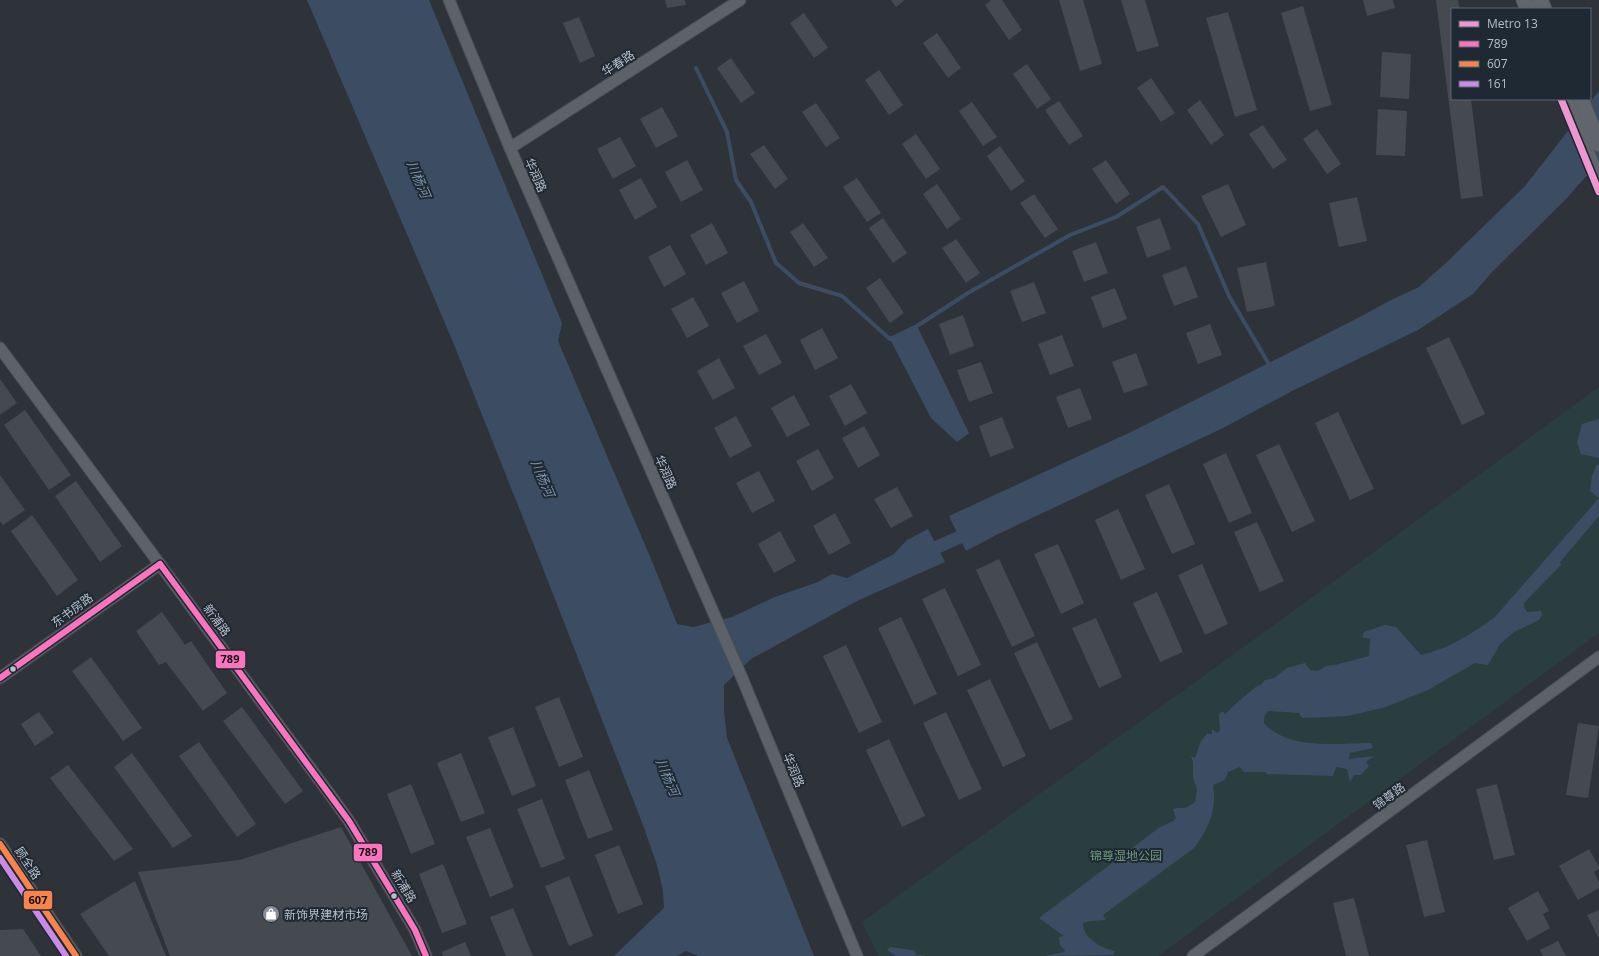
<svg xmlns="http://www.w3.org/2000/svg" width="1599" height="956" font-family="'Open Sans','Noto Sans SC',sans-serif">
  <style>
    .green { fill: #2a3e40 }
    .water { fill: #3c4d63 }
    .lines { fill: none; stroke-linecap: round; stroke-linejoin: round }
    .stream { stroke: #3c4d63; stroke-width: 4 }
    .canal { stroke: #3c4d63; stroke-width: 13 }
    .building { fill: #454a50 }
    .street-casing { stroke: #4a4f54; stroke-width: 13 }
    .secondary-casing { stroke: #4a4f54; stroke-width: 17 }
    .street { stroke: #5d6168; stroke-width: 11 }
    .secondary { stroke: #61656c; stroke-width: 15 }
    .bus-1-casing { stroke: #1f2934; stroke-width: 9 }
    .bus-2-casing { stroke: #1f2934; stroke-width: 9 }
    .bus-3-casing { stroke: #1f2934; stroke-width: 9 }
    .bus-1 { stroke: #fc73be; stroke-width: 6 }
    .bus-2 { stroke: #f8844c; stroke-width: 6 }
    .bus-3 { stroke: #ca8be6; stroke-width: 6 }
    .metro-1-casing { stroke: #1f2934; stroke-width: 10 }
    .metro-1 { stroke: #ef95cf; stroke-width: 7 }
    .bus-dot { fill: #b7bfc9; stroke: #1f2934; stroke-width: 1.5 }
    .labels { text-anchor: middle; dominant-baseline: central; stroke-width: 4; stroke-linejoin: round; paint-order: stroke }
    .street-label { font-size: 12px; fill: #b7bfc9; stroke: #1f2934 }
    .park-label { font-size: 12px; fill: #6f9977; stroke: #1f2934 }
    .poi-label { font-size: 12px; fill: #b7bfc9; stroke: #1f2934; text-anchor: start }
    .water-label { font-size: 13px; font-style: italic; fill: #8096af; stroke: #1f2934 }
    .line-badge { stroke: #1f2934; stroke-width: 1.5 }
    .pale-badge-label { font-size: 11px; text-anchor: middle; font-weight: bold; fill: #111 }
  </style>
  <rect width="100%" height="100%" fill="#2d3339"/>
  <path class="green" d="M1599 387V633L1158 956H879L862 922 1292 612Z"/>
  <g class="water">
    <path d="M307 0H429L562 323 558 341 654 566 677 624 693 627 732 617 775 597 818 582 832 574 847 578 894 554 907 540 928 529 945 562 859 600 751 659 724 685V711L727 738 814 956H698L686 951 677 956H614L664 908 663 891 657 865 643 825 539 558 453 342Z"/>
    <path d="M1599 91V162L1565 200 1492 272 1473 294 1418 330 1292 391 1223 428 996 535 966 551 949 516 1133 431 1358 318 1391 300 1419 287 1448 261 1525 186Z"/>
    <path d="M917 326 969 433 957 442 931 418 890 339Z"/>
    <path d="M1599 419V458L1581 454 1577 442 1582 424Z"/>
    <path d="M1597 464 1599 465V516L1560 562 1561 565 1524 603V607L1527 612 1541 611 1542 615 1539 620 1514 632 1500 644 1488 665 1475 663 1428 690 1386 707 1348 716 1302 718 1299 713 1269 711C1264 714 1264 718 1264 723 1288 751 1338 743 1371 743L1373 748 1350 753 1349 759 1374 756 1366 762 1369 766 1361 775H1354L1350 782 1347 769 1336 767 1333 776 1267 774 1266 772H1244L1240 767 1228 772 1225 780 1213 785C1217 809 1209 829 1194 848L1103 915 1106 920 1090 921 1083 923C1082 938 1103 949 1115 951L1113 955 1045 956 1064 952 1065 950C1060 946 1059 944 1059 937L1064 936 1039 918 1160 827 1173 821 1176 818 1173 810 1176 808H1186L1195 802 1197 790 1193 777V762L1191 756 1195 758 1201 741 1207 734H1212V729L1217 733 1220 731 1219 714 1221 712H1223L1225 714 1239 701 1257 686 1261 685 1265 680 1274 678 1287 668 1305 663 1310 670 1318 671 1326 666 1335 665 1369 656 1370 639 1362 637 1364 632 1385 625 1396 627 1421 655C1448 649 1471 634 1494 618L1599 498 1590 491 1592 476Z"/>
    <path d="M890 947 912 950 915 951 916 955H924L925 956H896L887 950Z"/>
  </g>
  <g class="lines">
    <path class="stream" d="M696 68 727 132 736 180 751 202 776 263 799 283 842 296 890 339 917 326 968 293 1070 235 1116 217 1163 187 1198 224 1229 296 1270 366"/>
    <path class="canal" d="M922 554 975 530"/>
  </g>
  <g class="building">
    <path d="M665 0H685L686 5 667 8Z"/>
    <path d="M891 0H905L896 7Z"/>
    <path d="M991 0H1002L1022 30 1009 40 985 5Z"/>
    <path d="M1059 0H1083L1102 64 1080 71Z"/>
    <path d="M1121 0H1145L1159 46 1137 52Z"/>
    <path d="M1363 0H1393L1395 8 1367 16Z"/>
    <path d="M1436 0H1458L1460 9H1452V99H1471L1483 196 1461 199Z"/>
    <path d="M1303 6 1332 105 1310 111 1281 13Z"/>
    <path d="M1228 12 1257 110 1235 117 1206 18Z"/>
    <path d="M804 13 828 48 814 58 790 23Z"/>
    <path d="M579 17 595 56 580 63 563 23Z"/>
    <path d="M937 33 961 68 948 78 923 43Z"/>
    <path d="M1382 52 1411 54 1409 99 1380 97Z"/>
    <path d="M731 58 755 93 741 103 717 68Z"/>
    <path d="M1027 64 1051 99 1037 109 1013 74Z"/>
    <path d="M879 70 903 105 889 115 865 80Z"/>
    <path d="M1151 78 1175 113 1161 122 1137 88Z"/>
    <path d="M1200 100 1224 135 1211 145 1187 110Z"/>
    <path d="M1059 101 1083 136 1069 145 1045 110Z"/>
    <path d="M972 102 997 137 983 146 959 111Z"/>
    <path d="M816 103 840 138 826 147 802 112Z"/>
    <path d="M662 107 678 136 656 148 640 119Z"/>
    <path d="M1378 109 1407 111 1405 156 1376 155Z"/>
    <path d="M1263 125 1287 160 1273 169 1249 134Z"/>
    <path d="M1317 129 1341 164 1327 174 1303 139Z"/>
    <path d="M916 134 940 169 926 179 902 144Z"/>
    <path d="M620 137 636 166 613 179 597 149Z"/>
    <path d="M764 145 788 179 775 189 750 154Z"/>
    <path d="M1000 146 1025 181 1011 191 987 156Z"/>
    <path d="M687 160 703 190 681 202 665 172Z"/>
    <path d="M1106 160 1130 194 1116 204 1092 169Z"/>
    <path d="M641 178 657 207 635 220 619 190Z"/>
    <path d="M857 178 881 213 867 222 843 187Z"/>
    <path d="M937 184 961 219 947 229 923 194Z"/>
    <path d="M1228 184 1246 225 1221 237 1201 196Z"/>
    <path d="M1034 194 1058 229 1045 238 1020 203Z"/>
    <path d="M1357 197 1367 241 1339 247 1329 203Z"/>
    <path d="M883 218 907 253 893 263 869 228Z"/>
    <path d="M1160 218 1171 249 1147 258 1136 227Z"/>
    <path d="M712 223 728 253 706 265 690 235Z"/>
    <path d="M803 223 828 258 814 267 790 232Z"/>
    <path d="M956 239 980 273 966 283 942 248Z"/>
    <path d="M1096 242 1108 273 1084 282 1072 251Z"/>
    <path d="M670 245 686 274 664 287 648 257Z"/>
    <path d="M1266 262 1275 306 1247 312 1237 268Z"/>
    <path d="M1186 266 1198 297 1174 306 1162 275Z"/>
    <path d="M880 278 904 313 890 323 866 288Z"/>
    <path d="M744 281 759 311 737 323 721 293Z"/>
    <path d="M1034 282 1046 313 1022 322 1010 291Z"/>
    <path d="M1115 288 1127 319 1103 328 1091 297Z"/>
    <path d="M693 297 709 326 687 338 671 309Z"/>
    <path d="M963 315 974 346 950 355 939 324Z"/>
    <path d="M1210 324 1222 355 1198 364 1186 333Z"/>
    <path d="M822 328 838 358 815 370 800 340Z"/>
    <path d="M766 334 782 363 759 375 743 346Z"/>
    <path d="M1062 335 1074 366 1050 375 1038 344Z"/>
    <path d="M1449 337 1485 414 1462 425 1426 348Z"/>
    <path d="M1136 353 1148 385 1124 393 1112 362Z"/>
    <path d="M719 358 735 388 713 400 697 371Z"/>
    <path d="M981 362 993 393 969 402 957 370Z"/>
    <path d="M0 379 17 403 0 415Z"/>
    <path d="M851 384 867 413 845 426 829 396Z"/>
    <path d="M1080 388 1092 419 1068 428 1056 397Z"/>
    <path d="M794 395 810 425 787 437 771 408Z"/>
    <path d="M25 410 71 475 49 490 4 425Z"/>
    <path d="M1338 412 1374 489 1350 500 1315 423Z"/>
    <path d="M736 416 752 446 730 458 714 428Z"/>
    <path d="M1002 417 1014 448 990 457 979 426Z"/>
    <path d="M864 426 880 455 858 468 842 438Z"/>
    <path d="M1279 444 1315 521 1292 532 1256 455Z"/>
    <path d="M818 449 834 478 812 491 796 461Z"/>
    <path d="M1226 453 1252 513 1229 523 1203 464Z"/>
    <path d="M759 471 775 501 752 513 736 483Z"/>
    <path d="M0 475 25 510 3 525 0 521Z"/>
    <path d="M76 481 122 546 100 562 55 496Z"/>
    <path d="M1169 484 1195 544 1172 554 1145 495Z"/>
    <path d="M897 487 913 516 891 528 874 499Z"/>
    <path d="M1118 509 1145 569 1121 580 1095 520Z"/>
    <path d="M835 513 851 543 829 555 813 526Z"/>
    <path d="M32 515 78 580 57 596 11 531Z"/>
    <path d="M1257 522 1284 581 1260 592 1234 532Z"/>
    <path d="M780 531 796 561 774 573 758 544Z"/>
    <path d="M1058 544 1084 603 1061 614 1034 554Z"/>
    <path d="M999 559 1035 636 1012 647 976 570Z"/>
    <path d="M1202 564 1228 624 1205 635 1178 575Z"/>
    <path d="M945 588 981 665 958 676 922 599Z"/>
    <path d="M1157 592 1183 652 1160 662 1133 603Z"/>
    <path d="M162 612 185 645 191 641 227 693 203 711 166 662 159 665 136 631Z"/>
    <path d="M901 617 937 694 914 705 878 628Z"/>
    <path d="M1096 618 1122 677 1099 688 1072 628Z"/>
    <path d="M1037 642 1073 719 1050 730 1014 653Z"/>
    <path d="M846 645 882 722 859 733 823 656Z"/>
    <path d="M91 657 142 728 123 741 72 671Z"/>
    <path d="M990 679 1026 756 1003 767 967 690Z"/>
    <path d="M559 697 583 757 559 767 535 707Z"/>
    <path d="M242 707 303 791 285 804 223 721Z"/>
    <path d="M39 712 54 733 35 746 21 724Z"/>
    <path d="M946 712 982 789 959 800 923 723Z"/>
    <path d="M1578 723 1599 726 1588 798 1566 795Z"/>
    <path d="M513 727 536 786 512 796 488 737Z"/>
    <path d="M889 739 925 816 902 827 866 750Z"/>
    <path d="M199 742 256 824 237 837 179 756Z"/>
    <path d="M132 753 192 836 173 848 114 767Z"/>
    <path d="M461 753 485 813 461 822 437 763Z"/>
    <path d="M68 765 133 849 114 861 50 778Z"/>
    <path d="M589 770 613 830 588 839 565 780Z"/>
    <path d="M411 784 435 844 411 854 387 794Z"/>
    <path d="M1497 784 1515 855 1494 860 1476 789Z"/>
    <path d="M542 799 565 859 541 868 517 809Z"/>
    <path d="M341 827 412 956H170L138 872 240 860Z"/>
    <path d="M490 828 514 887 490 897 466 837Z"/>
    <path d="M1427 840 1445 912 1424 917 1406 845Z"/>
    <path d="M619 845 643 904 618 914 595 855Z"/>
    <path d="M1589 849 1599 867V869L1594 872 1599 882V888L1578 900 1559 866Z"/>
    <path d="M443 864 467 924 442 933 419 874Z"/>
    <path d="M569 876 593 936 569 946 545 886Z"/>
    <path d="M135 881 166 956H109L80 914Z"/>
    <path d="M1538 891 1549 911 1543 914 1550 928 1527 941 1508 908Z"/>
    <path d="M1354 898 1369 956H1346L1333 903Z"/>
    <path d="M513 908 533 956H506L490 917Z"/>
    <path d="M1599 910V939L1587 915Z"/>
    <path d="M23 929 41 956H0V930Z"/>
    <path d="M1558 941 1566 956H1543L1540 950Z"/>
    <path d="M465 942 471 956H443L442 952Z"/>
  </g>
  <g class="lines">
    <g class="street-casing">
      <g id="street">
        <path d="M449 0 510 148 742 678 857 956"/>
        <path d="M510 148 740 0"/>
        <path d="M0 348 334 800 349 821 415 930 426 956"/>
        <path d="M0 678 160 564"/>
        <path d="M0 844 76 956"/>
        <path d="M1193 956 1599 657"/>
      </g>
    </g>
    <g class="secondary-casing">
      <g id="secondary">
        <path d="M1524 0 1528 9"/>
        <path d="M1540 0 1544 9"/>
        <path d="M1565 99 1599 182"/>
        <path d="M1581 99 1599 144"/>
      </g>
    </g>
    <use href="#street" class="street"/>
    <use href="#secondary" class="secondary"/>
    <g class="bus-1-casing">
      <g id="bus-1">
        <path d="M160 564 349 821 415 930 426 956"/>
        <path d="M0 678 160 564"/>
      </g>
    </g>
    <g class="bus-2-casing">
      <path id="bus-2" d="M0 844 76 956"/>
    </g>
    <g class="bus-3-casing">
      <path id="bus-3" d="M0 858 66 956"/>
    </g>
    <use href="#bus-1" class="bus-1"/>
    <use href="#bus-2" class="bus-2"/>
    <use href="#bus-3" class="bus-3"/>
    <g class="metro-1-casing">
      <path id="metro-1" d="M1561 99 1599 192"/>
    </g>
    <use href="#metro-1" class="metro-1"/>
  </g>
  <defs>
    <g id="shop-disc" transform="scale(0.9)"><circle r="9.5" fill="#878e97" stroke="#1f2934"/><path d="M-5-2.5h2.3a2.7 3.5 0 0 1 5.4 0H5L5.5 6h-11ZM-1.5-2.5h3a1.5 2.3 0 0 0-3 0Z" fill="#fff"/></g>
  </defs>
  <g fill-rule="evenodd">
    <use href="#shop-disc" x="271" y="914"/>
  </g>
  <g class="bus-dot">
    <circle cx="13" cy="669" r="3.5"/>
    <circle cx="394" cy="896" r="3.5"/>
  </g>
  <g class="labels">
    <g class="street-label">
      <text transform="translate(618 63) rotate(-33)">华春路</text>
      <text transform="translate(536 175) rotate(66)">华润路</text>
      <text transform="translate(666 472) rotate(66)">华润路</text>
      <text transform="translate(72 610) rotate(-36)">东书房路</text>
      <text transform="translate(217 620) rotate(54)">新浦路</text>
      <text transform="translate(794 770) rotate(68)">华润路</text>
      <text transform="translate(1389 796) rotate(-36)">锦尊路</text>
      <text transform="translate(28 863) rotate(56)">顾全路</text>
      <text transform="translate(404 886) rotate(59)">新浦路</text>
    </g>
    <g class="park-label">
      <text x="1126" y="855">锦尊湿地公园</text>
    </g>
    <g class="poi-label">
      <text x="284" y="914">新饰界建材市场</text>
    </g>
    <g class="water-label">
      <text transform="translate(419 179) rotate(67)">川杨河</text>
      <text transform="translate(543 478) rotate(67)">川杨河</text>
      <text transform="translate(668 777) rotate(67)">川杨河</text>
    </g>
  </g>
  <g class="line-badge">
    <rect x="215" y="650" width="31" height="19" rx="4" fill="#fc73be"/>
    <rect x="353" y="843" width="30" height="19" rx="4" fill="#fc73be"/>
    <rect x="23" y="890" width="30" height="20" rx="4" fill="#f8844c"/>
  </g>
  <g class="pale-badge-label">
    <text x="230" y="663">789</text>
    <text x="368" y="856">789</text>
    <text x="38" y="904">607</text>
  </g>
  <rect x="1451" y="8" width="140" height="92" fill="#1f2934" stroke="#5c6570"/>
  <rect x="1459" y="21" width="20" height="6" fill="#ef95cf" stroke="#5c6570"/>
  <text x="1487" y="28" font-size="12" fill="#b7bfc9">Metro 13</text>
  <rect x="1459" y="41" width="20" height="6" fill="#fc73be" stroke="#5c6570"/>
  <text x="1487" y="48" font-size="12" fill="#b7bfc9">789</text>
  <rect x="1459" y="61" width="20" height="6" fill="#f8844c" stroke="#5c6570"/>
  <text x="1487" y="68" font-size="12" fill="#b7bfc9">607</text>
  <rect x="1459" y="81" width="20" height="6" fill="#ca8be6" stroke="#5c6570"/>
  <text x="1487" y="88" font-size="12" fill="#b7bfc9">161</text>
</svg>
